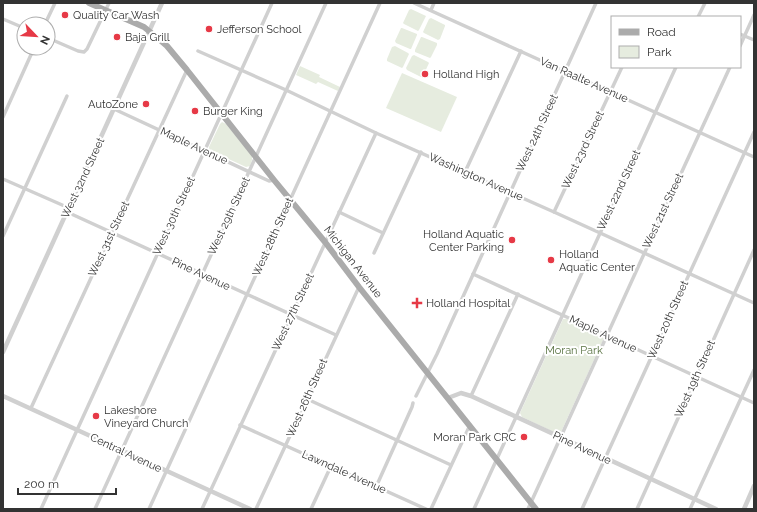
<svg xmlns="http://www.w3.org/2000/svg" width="757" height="512" font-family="Raleway,sans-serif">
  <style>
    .green { fill: #e6ecdf }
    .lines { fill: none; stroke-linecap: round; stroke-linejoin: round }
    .minor { stroke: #d0d0d0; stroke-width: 3.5 }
    .tertiary { stroke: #d0d0d0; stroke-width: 4.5 }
    .primary { stroke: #ababab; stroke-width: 6 }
    .poi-dot { fill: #e63946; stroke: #fff; stroke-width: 1.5 }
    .labels { text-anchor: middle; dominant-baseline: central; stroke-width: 4; stroke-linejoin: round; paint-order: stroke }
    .poi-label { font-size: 11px; fill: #333; stroke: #fff; text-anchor: start }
    .street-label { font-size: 11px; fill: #333; stroke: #fff }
    .park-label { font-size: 11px; fill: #56703f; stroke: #fff }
  </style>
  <rect width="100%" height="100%" fill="#fff"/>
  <g class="green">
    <path d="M411 9 426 16 419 30 418 31 404 24 403 23 409 10Z"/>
    <path d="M431 18 445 25V26L440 39 438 40 424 33 423 32 429 19Z"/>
    <path d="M401 28H402L417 34V35L411 49H410L396 43 395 41Z"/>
    <path d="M421 37H422L437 43V45L431 57 430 58 415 52V50Z"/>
    <path d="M395 46 408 53 409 54 403 67 402 68 387 61V59L392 47Z"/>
    <path d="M414 55 428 62 429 63 423 76 421 77 407 70 406 68 412 56Z"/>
    <path d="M300 66 320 75 319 77 340 87 338 91 318 82 316 84 296 75Z"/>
    <path d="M402 73 457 97 441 132 386 108Z"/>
    <path d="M222 122 226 124 252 156V160L250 166 246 167 209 150V147L220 124Z"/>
    <path d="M563 319H567L602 335 604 338 561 432 558 434 522 417 520 413Z"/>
  </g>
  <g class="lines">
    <g class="minor">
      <path d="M414 3 754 157"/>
      <path d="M431 10 434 3"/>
      <path d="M698 17 705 3"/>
      <path d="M3 19 24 28"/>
      <path d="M45 24 55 3"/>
      <path d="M740 34 754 40"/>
      <path d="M48 38 78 51 84 52 87 49 109 3"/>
      <path d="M740 46 754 15"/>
      <path d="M198 51 286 90 376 133 554 212 754 303"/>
      <path d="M114 109 269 181 274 180"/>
      <path d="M3 117 34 48"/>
      <path d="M465 172 521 51"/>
      <path d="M3 179 69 208"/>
      <path d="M67 212 336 335"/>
      <path d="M339 212 383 233"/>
      <path d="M554 212 622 67"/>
      <path d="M3 236 67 96"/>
      <path d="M374 253 421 152"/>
      <path d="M473 274 754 403"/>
      <path d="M416 396 437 354 596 3"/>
      <path d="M471 396 518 294"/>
      <path d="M307 399 451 465"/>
      <path d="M31 408 187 70"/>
      <path d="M240 425 426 509"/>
      <path d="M376 487 412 407 413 403"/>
      <path d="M41 509 272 3"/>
      <path d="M95 509 326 3"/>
      <path d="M149 509 380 3"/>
      <path d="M202 509 376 133"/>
      <path d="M256 509 359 287"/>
      <path d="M311 509 331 466"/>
      <path d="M431 509 470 425"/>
      <path d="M474 509 676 67"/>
      <path d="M528 509 644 254 730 67"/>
      <path d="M582 509 754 132"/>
      <path d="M637 509 754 250"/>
      <path d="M690 509 754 370"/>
    </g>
    <g class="tertiary">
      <path d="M3 352 162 3"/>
      <path d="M3 396 250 509"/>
      <path d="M448 398 461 393 471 396 716 509"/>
      <path d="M744 509 754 486"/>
    </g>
    <path class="primary" d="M89 3 144 27 160 40 167 46 187 70 274 180 325 242 359 287 536 509"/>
  </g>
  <g class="poi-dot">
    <circle cx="65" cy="15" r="4"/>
    <circle cx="209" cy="29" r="4"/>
    <circle cx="117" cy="37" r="4"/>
    <circle cx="425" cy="74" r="4"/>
    <circle cx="146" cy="104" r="4"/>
    <circle cx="195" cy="111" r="4"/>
    <circle cx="512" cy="240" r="4"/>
    <circle cx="551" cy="260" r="4"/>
    <path d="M415 297h4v4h4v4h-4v4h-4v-4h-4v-4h4z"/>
    <circle cx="96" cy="416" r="4"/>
    <circle cx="524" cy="437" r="4"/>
  </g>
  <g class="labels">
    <g class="poi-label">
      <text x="73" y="15">Quality Car Wash</text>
      <text x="217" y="29">Jefferson School</text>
      <text x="125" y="37">Baja Grill</text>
      <text x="433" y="74">Holland High</text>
      <text x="138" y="104" text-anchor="end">AutoZone</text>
      <text x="203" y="111">Burger King</text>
      <text x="504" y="234" text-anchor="end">Holland Aquatic<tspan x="504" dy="13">Center Parking</tspan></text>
      <text x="559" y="254">Holland<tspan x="559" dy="13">Aquatic Center</tspan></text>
      <text x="426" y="303">Holland Hospital</text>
      <text x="104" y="410">Lakeshore<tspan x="104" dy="13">Vineyard Church</tspan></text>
      <text x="516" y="437" text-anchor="end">Moran Park CRC</text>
    </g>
    <g class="street-label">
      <text transform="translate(584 80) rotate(24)">Van Raalte Avenue</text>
      <text transform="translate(537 133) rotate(-65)">West 24th Street</text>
      <text transform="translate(194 146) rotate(25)">Maple Avenue</text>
      <text transform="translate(583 150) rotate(-65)">West 23rd Street</text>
      <text transform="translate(476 177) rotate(24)">Washington Avenue</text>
      <text transform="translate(83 178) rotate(-65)">West 32nd Street</text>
      <text transform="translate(619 190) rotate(-65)">West 22nd Street</text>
      <text transform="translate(663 211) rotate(-65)">West 21st Street</text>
      <text transform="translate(174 216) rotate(-65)">West 30th Street</text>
      <text transform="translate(229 216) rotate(-65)">West 29th Street</text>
      <text transform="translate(273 237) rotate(-66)">West 28th Street</text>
      <text transform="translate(109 239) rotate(-65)">West 31st Street</text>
      <text transform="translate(353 262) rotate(52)">Michigan Avenue</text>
      <text transform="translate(201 274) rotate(25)">Pine Avenue</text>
      <text transform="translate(293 312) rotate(-65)">West 27th Street</text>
      <text transform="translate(668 320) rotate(-66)">West 20th Street</text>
      <text transform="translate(603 334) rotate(25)">Maple Avenue</text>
      <text transform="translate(695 379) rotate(-66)">West 19th Street</text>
      <text transform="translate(307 398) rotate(-66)">West 26th Street</text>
      <text transform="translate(582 448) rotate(25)">Pine Avenue</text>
      <text transform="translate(126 453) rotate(25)">Central Avenue</text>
      <text transform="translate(344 472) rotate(24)">Lawndale Avenue</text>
    </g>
    <g class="park-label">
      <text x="574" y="350">Moran Park</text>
    </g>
  </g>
  <rect width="757" height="512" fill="none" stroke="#333333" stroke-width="8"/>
  <rect x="611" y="16" width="130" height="52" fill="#ffffff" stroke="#adadad"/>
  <rect x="619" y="29" width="20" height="6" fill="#ababab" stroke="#adadad"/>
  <text x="647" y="36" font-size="12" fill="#333333">Road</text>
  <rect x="619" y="46" width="20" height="12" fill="#e6ecdf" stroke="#adadad"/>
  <text x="647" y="56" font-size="12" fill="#333333">Park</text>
  <g transform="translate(36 36) rotate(115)"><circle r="19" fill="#ffffff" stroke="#adadad"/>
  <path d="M0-3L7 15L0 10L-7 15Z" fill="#e63946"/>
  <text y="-6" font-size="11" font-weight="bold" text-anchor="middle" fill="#333333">N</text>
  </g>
  <path d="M18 488v6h98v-6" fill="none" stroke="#333333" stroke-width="2"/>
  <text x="24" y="488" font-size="12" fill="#333333" stroke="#ffffff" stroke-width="3" paint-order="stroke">200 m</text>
</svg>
